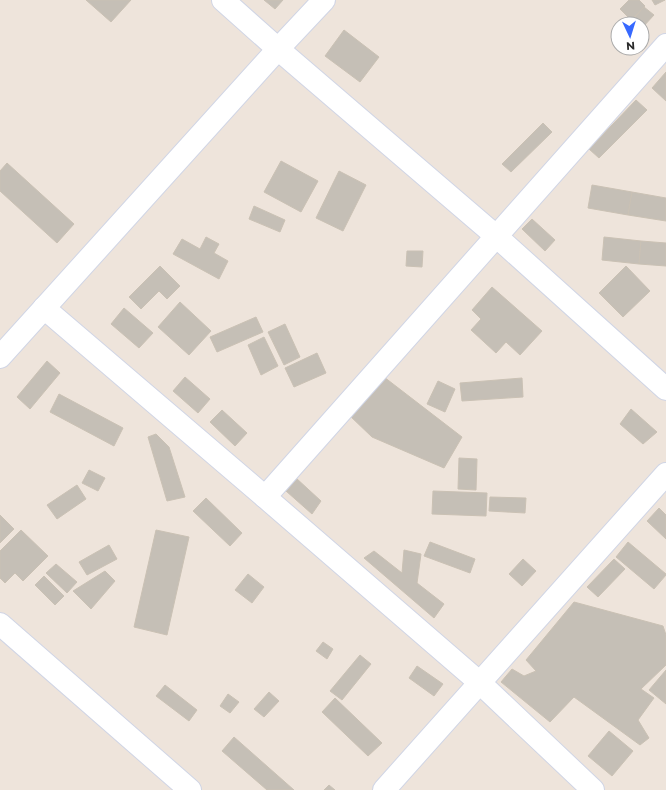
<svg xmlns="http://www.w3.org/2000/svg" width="666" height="790" font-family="Montserrat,sans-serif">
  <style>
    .building { fill: #c5bfb6; stroke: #cac1b4 }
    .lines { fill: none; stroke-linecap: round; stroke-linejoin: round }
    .minor-casing { stroke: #d0d5e5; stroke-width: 24 }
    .tertiary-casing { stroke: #d0d5e5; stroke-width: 24 }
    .minor { stroke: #fff; stroke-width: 22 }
    .tertiary { stroke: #fff; stroke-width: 22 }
  </style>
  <rect width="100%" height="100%" fill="#eee4db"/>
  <g class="building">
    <path d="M86 0H131L111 22Z"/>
    <path d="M264 0H283L275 9Z"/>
    <path d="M629 0H639L645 6 631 20 620 9Z"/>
    <path d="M652 0H665L655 5Z"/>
    <path d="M644 7 654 15 642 28V24H628Z"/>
    <path d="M344 30 379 57 360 82 325 56Z"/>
    <path d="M666 72V101L652 88Z"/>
    <path d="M636 100 647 110 599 158 589 149Z"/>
    <path d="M543 123 552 132 511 172 502 164Z"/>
    <path d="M281 161 318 181 301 212 264 192Z"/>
    <path d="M7 163 74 224 57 243 0 191V171Z"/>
    <path d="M339 171 366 185 343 231 316 218Z"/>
    <path d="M592 185 632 192 628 215 588 208Z"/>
    <path d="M632 192 666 198V221L628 215Z"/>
    <path d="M254 206 285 220 280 232 249 219Z"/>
    <path d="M532 219 555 240 545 251 522 229Z"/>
    <path d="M206 237 219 244 214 253 228 261 219 279 173 254 182 239 200 249Z"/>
    <path d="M604 237 641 241 639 264 602 260Z"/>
    <path d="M641 241 666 243V266L639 264Z"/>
    <path d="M407 251H423L422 267 406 266Z"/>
    <path d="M160 266 180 286 167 299 159 291 141 309 129 297Z"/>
    <path d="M626 266 650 291 623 317 599 293Z"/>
    <path d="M492 287 542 331 520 355 506 342 496 353 471 330 481 319 472 310Z"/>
    <path d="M180 302 211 331 189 355 158 327Z"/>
    <path d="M124 308 153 333 139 348 111 324Z"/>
    <path d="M256 317 263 332 217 352 210 337Z"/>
    <path d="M285 324 300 357 284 365 268 332Z"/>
    <path d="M264 337 278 366 261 375 248 345Z"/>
    <path d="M317 353 326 373 294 387 285 368Z"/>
    <path d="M47 361 60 373 30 409 17 397Z"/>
    <path d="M185 377 210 399 198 413 173 391Z"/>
    <path d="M384 377 462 437 444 468 372 437 349 415Z"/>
    <path d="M522 378 523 397 462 401 460 383Z"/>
    <path d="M438 381 455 389 445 412 427 404Z"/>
    <path d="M59 394 123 428 114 446 50 412Z"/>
    <path d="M631 409 657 432 643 444 620 424Z"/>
    <path d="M222 410 247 433 235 446 210 422Z"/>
    <path d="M156 434 169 447 185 497 167 501 148 437Z"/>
    <path d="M459 458 477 459 476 490 458 489Z"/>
    <path d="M89 470 105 478 98 491 82 483Z"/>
    <path d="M296 478 321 501 312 514 286 491Z"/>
    <path d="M77 485 86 499 57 519 47 505Z"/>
    <path d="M433 491 487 493 486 516 432 514Z"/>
    <path d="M490 497 526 498 525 513 489 511Z"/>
    <path d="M206 498 242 533 230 546 193 511Z"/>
    <path d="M659 508 666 515V539L647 521Z"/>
    <path d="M0 515 14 529 0 543Z"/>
    <path d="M21 530 48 556 23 581 15 573 5 583 0 578V551Z"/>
    <path d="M156 530 189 537 167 635 134 627Z"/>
    <path d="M430 542 475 559 470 573 424 556Z"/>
    <path d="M628 542 666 574V575L654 589 616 557Z"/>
    <path d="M109 545 117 559 87 575 79 562Z"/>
    <path d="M404 550 421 554 417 583 444 604 434 618 364 558 374 551 402 573Z"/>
    <path d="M523 559 536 571 522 586 509 574Z"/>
    <path d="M614 559 625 569 598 597 587 587Z"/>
    <path d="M56 564 77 582 67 593 46 573Z"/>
    <path d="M105 571 115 581 91 609 73 591Z"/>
    <path d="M248 574 264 587 252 603 235 590Z"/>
    <path d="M44 576 64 596 55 605 35 585Z"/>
    <path d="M574 602 663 626 666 635V665L641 689 654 698 638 720 649 738 640 745 574 697 550 722 501 682 512 669 524 676 536 671 526 660Z"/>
    <path d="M323 642 333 649 327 659 316 651Z"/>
    <path d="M360 655 371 664 342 700 330 691Z"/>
    <path d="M417 666 443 684 434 696 409 678Z"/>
    <path d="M666 670V704L649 690Z"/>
    <path d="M165 685 197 710 189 721 156 696Z"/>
    <path d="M269 692 279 701 264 717 254 709Z"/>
    <path d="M228 694 239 702 230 713 220 706Z"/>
    <path d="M335 698 382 743 368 756 322 712Z"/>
    <path d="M609 731 633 751 612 776 588 756Z"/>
    <path d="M234 737 294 790H267L222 751Z"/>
    <path d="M329 785 335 790H324Z"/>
  </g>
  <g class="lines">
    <g class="minor-casing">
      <g id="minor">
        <path d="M223 0 278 49 496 236 666 389"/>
        <path d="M44 308 265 497 479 682 593 790"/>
        <path d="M0 357 278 49 324 0"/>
        <path d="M265 497 666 45"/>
        <path d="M384 790 666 474"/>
      </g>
    </g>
    <g class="tertiary-casing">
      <path id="tertiary" d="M0 624 190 790"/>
    </g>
    <use href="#minor" class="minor"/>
    <use href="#tertiary" class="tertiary"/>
  </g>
  <g transform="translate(630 36) rotate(176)"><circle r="19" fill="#ffffff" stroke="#aaaaaa"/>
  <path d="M0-3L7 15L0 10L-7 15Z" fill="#3769ff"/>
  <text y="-6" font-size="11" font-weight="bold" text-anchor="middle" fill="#2a2a2a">N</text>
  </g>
</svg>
